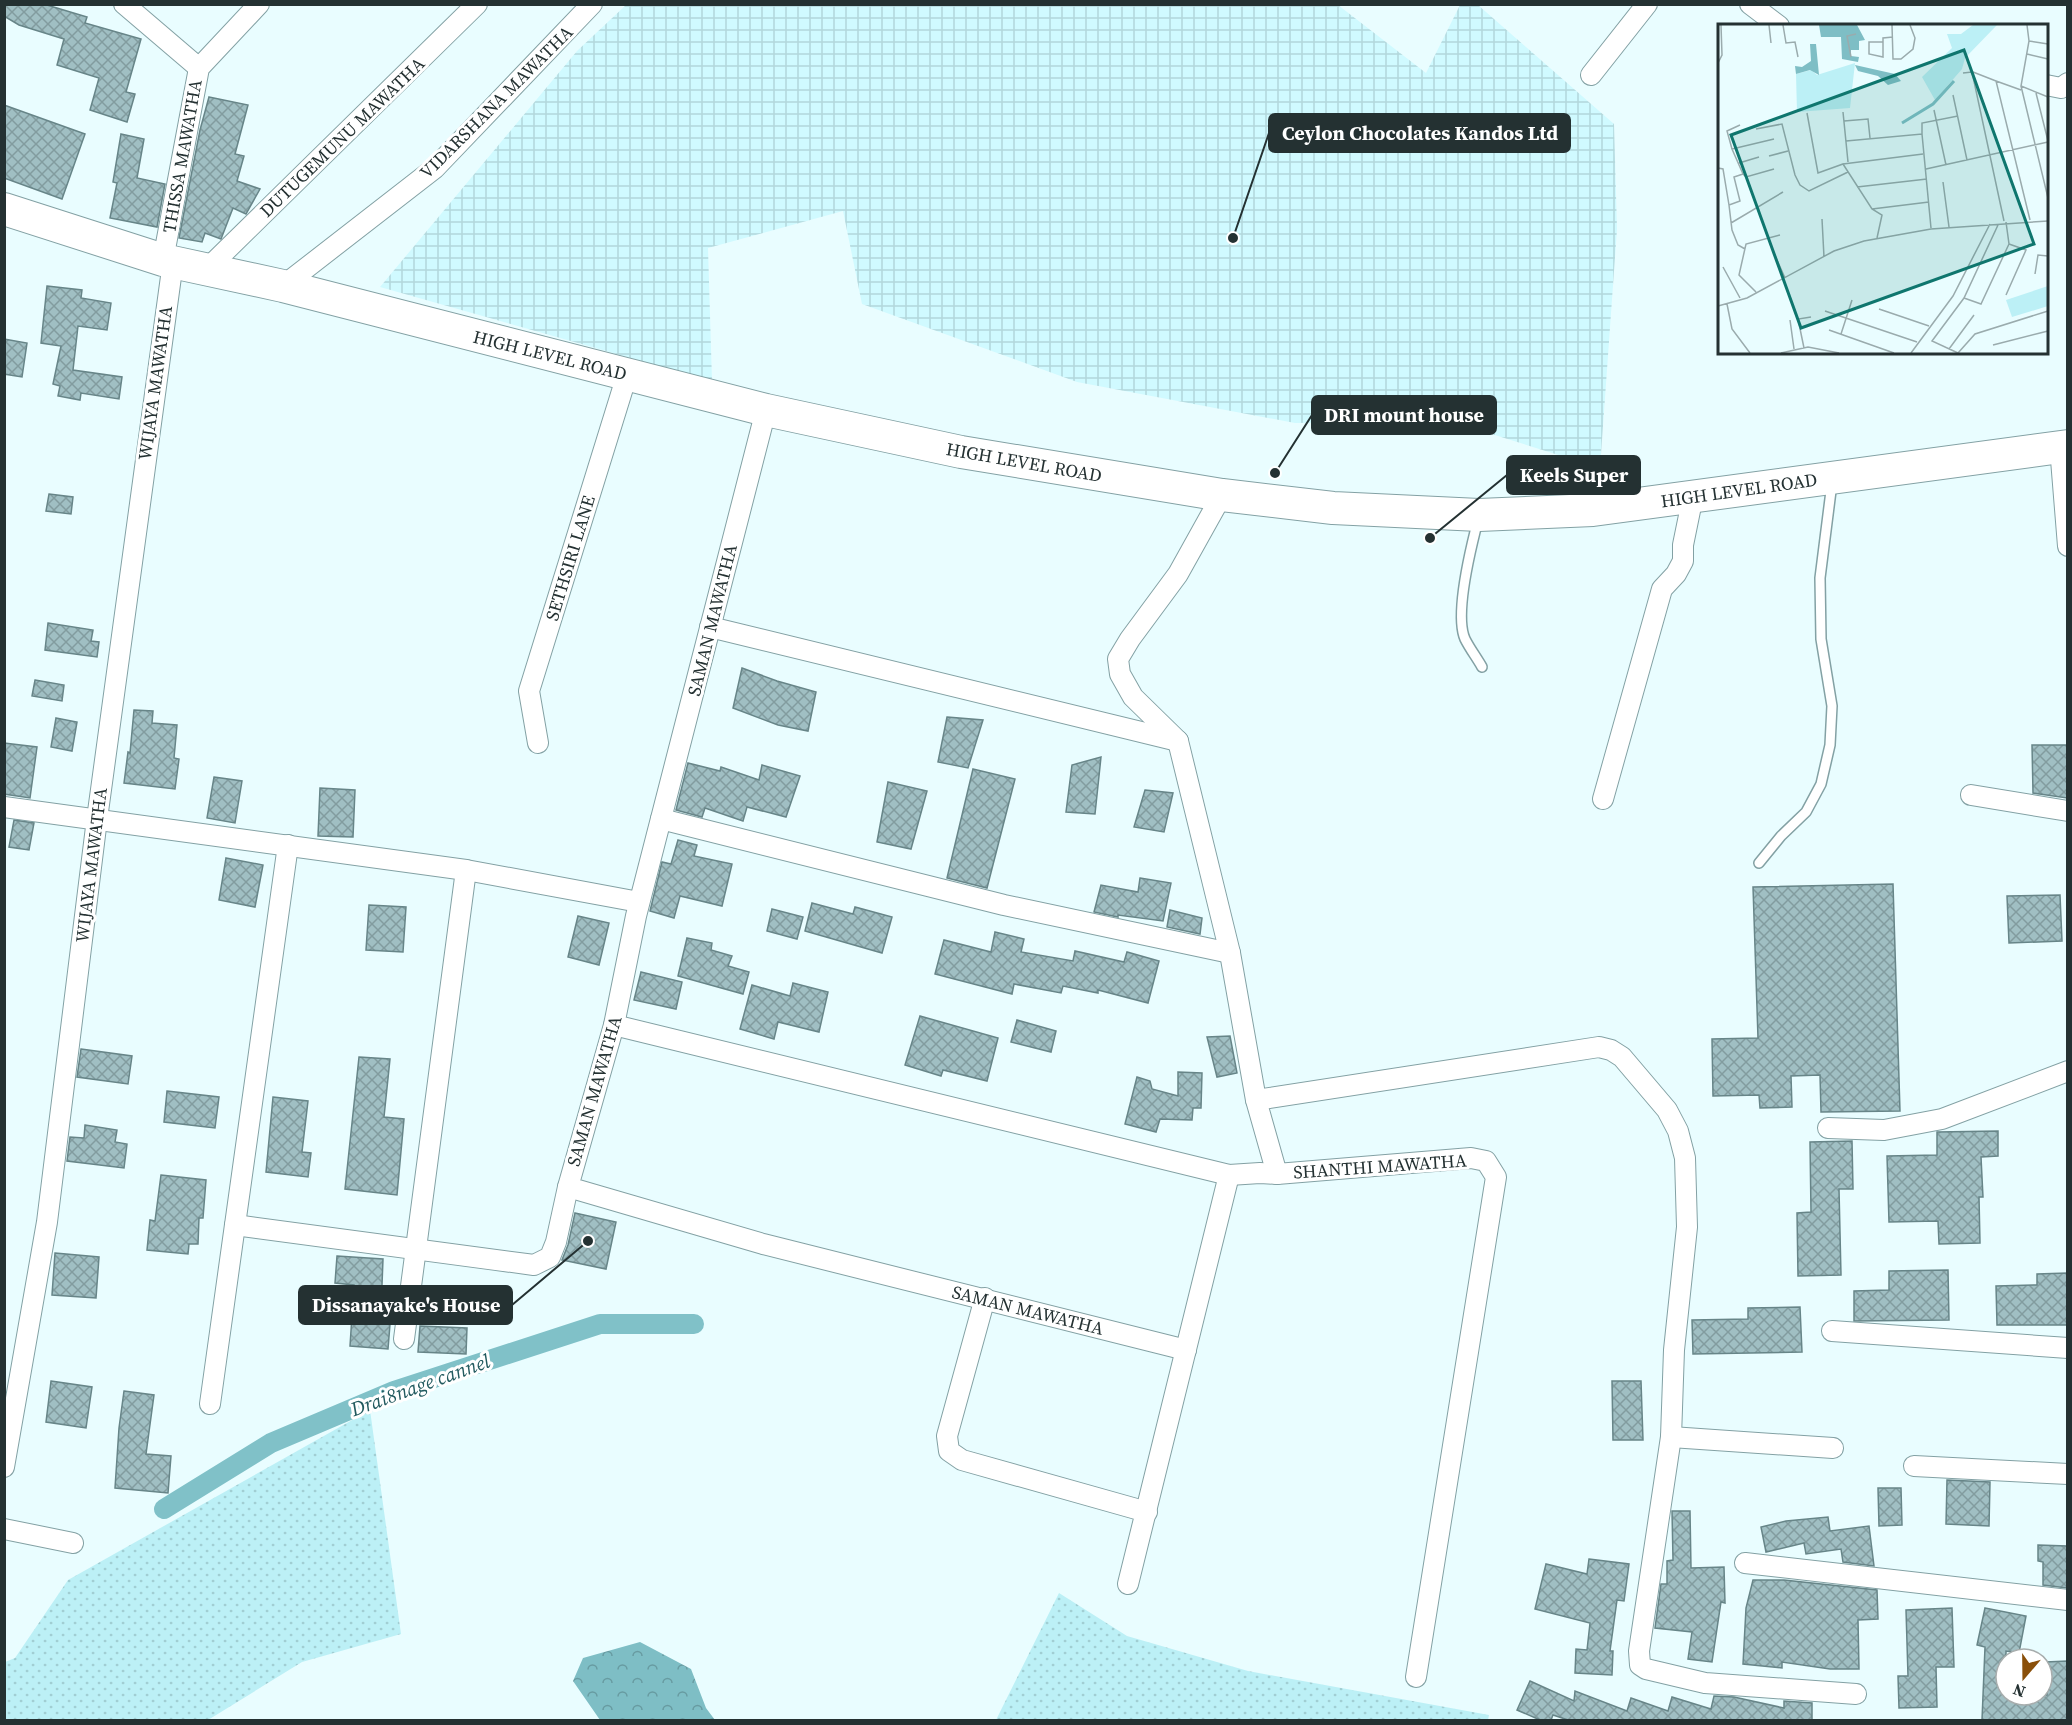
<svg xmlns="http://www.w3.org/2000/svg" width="2072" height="1725" font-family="'Source Serif 4',serif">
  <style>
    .industrial { fill: url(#industrial-grid) }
    .grass { fill: url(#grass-dots) }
    .forest { fill: url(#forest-crowns) }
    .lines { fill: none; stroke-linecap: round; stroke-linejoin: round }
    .canal { stroke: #80c1c8; stroke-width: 20 }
    .building { fill: url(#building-cross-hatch); stroke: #678588; stroke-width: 1.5 }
    .service-casing { stroke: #83a1a4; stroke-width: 12 }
    .minor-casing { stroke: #83a1a4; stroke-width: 22 }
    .trunk-casing { stroke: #83a1a4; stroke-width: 34 }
    .service { stroke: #fff; stroke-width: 9 }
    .minor { stroke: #fff; stroke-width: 20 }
    .trunk { stroke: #fff; stroke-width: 32 }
    .labels { text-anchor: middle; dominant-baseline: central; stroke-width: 6; stroke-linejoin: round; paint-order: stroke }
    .street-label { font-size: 18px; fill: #243132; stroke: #fff }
    .water-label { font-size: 20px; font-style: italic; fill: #225a5f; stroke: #fff }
    .inset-river { fill: none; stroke: #80c1c8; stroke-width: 3 }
    .inset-road { fill: none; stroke: #9aabad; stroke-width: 1.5 }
    .view { fill: #0f766e; fill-opacity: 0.15; stroke: #0f766e; stroke-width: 3 }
    .inset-edge { fill: none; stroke: #243132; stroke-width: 3 }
    .leader { fill: none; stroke: #243132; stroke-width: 2 }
    .callout-dot { fill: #243132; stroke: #fff; stroke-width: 2 }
    .callout { fill: #243132; stroke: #243132; stroke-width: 2 }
    .callout-label { font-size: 20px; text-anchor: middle; font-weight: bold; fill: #fff }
  </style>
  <defs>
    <pattern id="industrial-grid" width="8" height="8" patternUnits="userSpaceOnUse" patternTransform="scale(1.5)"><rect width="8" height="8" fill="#d0faff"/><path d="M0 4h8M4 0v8" fill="none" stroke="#b2d7db"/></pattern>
    <pattern id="grass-dots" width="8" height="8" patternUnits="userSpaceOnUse" patternTransform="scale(1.5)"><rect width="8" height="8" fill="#bcf0f6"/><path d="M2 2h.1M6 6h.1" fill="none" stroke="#a1ced3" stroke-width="1.8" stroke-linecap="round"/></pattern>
    <pattern id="forest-crowns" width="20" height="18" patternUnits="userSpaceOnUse" patternTransform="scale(1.5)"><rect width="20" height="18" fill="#7ebec5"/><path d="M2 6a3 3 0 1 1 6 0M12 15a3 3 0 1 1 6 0" fill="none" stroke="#679ba1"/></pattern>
    <pattern id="building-cross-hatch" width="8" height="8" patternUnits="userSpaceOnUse" patternTransform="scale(1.5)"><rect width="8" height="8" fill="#a0bfc3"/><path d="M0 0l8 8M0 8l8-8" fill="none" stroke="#829c9f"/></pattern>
  </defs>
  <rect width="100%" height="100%" fill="#e9fdff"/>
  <path class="industrial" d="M626 5H1338L1426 73 1460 5H1478L1614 124 1617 229 1600 468 1450 421 1295 423 1077 382 862 304 843 211 708 248 712 381 380 287 577 51Z"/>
  <g class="grass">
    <path d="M370 1410 401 1634 302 1662 208 1720H5V1662L15 1658 68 1580Z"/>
    <path d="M1059 1593 1127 1636 1248 1671 1489 1715 1488 1720H996Z"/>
  </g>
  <path class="forest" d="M640 1642 691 1669 706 1708 715 1720H600L573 1681 583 1658Z"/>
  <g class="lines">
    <path class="canal" d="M164 1509 271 1443 394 1391 600 1324H694"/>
  </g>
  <g class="building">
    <path d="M4 4 47 5 87 17 85 23 141 39 126 92 135 94 127 122 90 110 99 78 57 65 64 39 19 25 4 16Z"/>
    <path d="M209 97 248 105 235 154 244 156 237 181 260 189 246 214 233 208 221 239 205 233 202 242 179 238 200 130Z"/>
    <path d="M4 105 85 134 62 199 4 178Z"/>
    <path d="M121 134 144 139 137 178 165 184 157 227 110 218 117 183 113 182Z"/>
    <path d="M47 286 82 290 81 298 111 303 107 330 78 326 73 370 122 377 119 399 81 393 80 400 58 396 60 386 53 384 61 346 41 343Z"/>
    <path d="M4 339 27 343 22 377 4 374Z"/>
    <path d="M49 494 73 497 71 514 46 511Z"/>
    <path d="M48 623 93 630 91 641 99 642 97 657 45 650Z"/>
    <path d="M742 668 777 681 816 692 808 731 778 725 733 708Z"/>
    <path d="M35 680 64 685 62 701 32 696Z"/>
    <path d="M134 710 153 711 152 723 177 725 174 758 179 759 175 789 124 783 128 752 130 753Z"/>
    <path d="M947 717 983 720 968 768 938 762Z"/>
    <path d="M56 718 77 722 72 751 51 747Z"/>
    <path d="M4 743 37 747 30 798 4 794Z"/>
    <path d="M2032 745H2067V798L2033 793Z"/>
    <path d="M1101 757 1095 814 1066 812 1072 765Z"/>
    <path d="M688 763 720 771 721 767 759 780 762 765 800 776 786 817 747 807 743 821 705 808 702 817 676 810Z"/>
    <path d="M973 769 1015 779 987 888 947 878Z"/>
    <path d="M214 777 242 781 235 823 207 818Z"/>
    <path d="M888 782 927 791 911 849 877 842Z"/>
    <path d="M320 788 355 790 353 837 318 836Z"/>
    <path d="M1145 790 1173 793 1164 832 1134 827Z"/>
    <path d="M14 820 34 823 29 850 9 847Z"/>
    <path d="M678 840 697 845 694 856 732 864 722 906 680 896 674 918 650 911 662 862 671 864Z"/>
    <path d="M226 858 263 865 255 907 219 900Z"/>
    <path d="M1140 878 1171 883 1163 921 1118 915V917L1094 912 1101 885 1138 892Z"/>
    <path d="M1893 884 1900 1111 1821 1112 1820 1075 1791 1076 1792 1107 1760 1108 1759 1095 1713 1096 1712 1039 1758 1038 1753 887Z"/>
    <path d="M2060 895 2062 941 2009 943 2007 896Z"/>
    <path d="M812 903 853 914 855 907 892 917 882 953 805 931Z"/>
    <path d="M369 905 406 907 403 952 366 950Z"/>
    <path d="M772 909 803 917 797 939 767 931Z"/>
    <path d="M1170 910 1202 918 1200 934 1167 927Z"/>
    <path d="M578 916 609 923 599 965 568 957Z"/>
    <path d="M995 932 1024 939 1021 952 1073 961 1075 951 1124 962 1127 952 1159 961 1148 1003 1098 990V993L1063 986 1061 993 1014 984 1012 994 935 974 944 940 991 952Z"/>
    <path d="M687 938 712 943 711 950 732 956 728 966 749 972 743 994 678 976Z"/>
    <path d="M641 972 682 982 676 1009 634 1000Z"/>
    <path d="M793 983 828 992 819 1032 778 1022 774 1039 740 1029 752 985 790 996Z"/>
    <path d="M920 1016 998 1038 987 1081 943 1070 941 1076 905 1065Z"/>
    <path d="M1017 1020 1056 1031 1051 1052 1011 1042Z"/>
    <path d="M1230 1036 1237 1073 1217 1077 1207 1037Z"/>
    <path d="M81 1049 132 1056 128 1084 77 1077Z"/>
    <path d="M359 1057 390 1059 384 1117 404 1119 397 1195 345 1189Z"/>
    <path d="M1178 1072 1202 1073 1201 1108H1193L1192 1120 1160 1119 1156 1132 1125 1124 1137 1077 1150 1081 1152 1089 1178 1096Z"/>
    <path d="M167 1091 219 1097 215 1128 164 1122Z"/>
    <path d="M273 1097 308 1101 302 1152 311 1153 308 1177 266 1172Z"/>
    <path d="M85 1125 117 1130 115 1142 127 1144 124 1168 67 1161 70 1137 84 1138Z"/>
    <path d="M1998 1131V1156L1981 1157 1983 1197H1979L1980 1243 1939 1244 1938 1221 1889 1222 1887 1156 1937 1155V1132Z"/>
    <path d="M1852 1141 1853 1189H1839L1841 1275 1798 1276 1797 1213 1811 1212 1810 1142Z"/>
    <path d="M161 1175 206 1180 203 1218H199L198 1244H189L188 1254 147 1250 150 1220 155 1221Z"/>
    <path d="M575 1213 616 1222 606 1269 562 1260 568 1245Z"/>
    <path d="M55 1253 99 1257 96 1298 52 1295Z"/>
    <path d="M337 1256 383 1259 381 1311 391 1312 388 1349 350 1346 354 1285 335 1283Z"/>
    <path d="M1948 1270 1949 1320 1854 1321V1291L1889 1290V1271Z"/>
    <path d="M2067 1273V1325H1997L1996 1286 2037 1285V1274Z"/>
    <path d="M1800 1307 1802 1352 1693 1354 1692 1320 1748 1319V1308Z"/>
    <path d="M420 1326 467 1328 466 1354 418 1352Z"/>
    <path d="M51 1381 92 1387 86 1428 46 1422Z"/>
    <path d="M1612 1381H1641L1643 1440H1613Z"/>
    <path d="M124 1391 154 1395 146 1454 171 1456 168 1493 115 1488 119 1428Z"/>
    <path d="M1947 1480 1990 1482 1989 1526 1946 1524Z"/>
    <path d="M1878 1488H1901L1902 1525 1879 1526Z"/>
    <path d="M1672 1511H1690L1691 1568 1724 1567 1725 1603 1721 1602 1712 1662 1688 1659 1692 1632 1655 1628 1661 1584H1667V1561L1673 1560Z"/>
    <path d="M1828 1517 1830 1531 1869 1526 1874 1566 1843 1562 1841 1549 1806 1554 1804 1543 1766 1552 1761 1527 1786 1521Z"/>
    <path d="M2038 1545 2067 1546V1588L2043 1585V1562L2038 1561Z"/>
    <path d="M1589 1559 1629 1564 1624 1601 1617 1600 1610 1651H1613L1612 1675 1575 1673 1576 1649 1587 1650 1590 1623 1535 1609 1546 1564 1587 1574Z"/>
    <path d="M1753 1580H1784L1877 1590 1878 1619 1858 1620 1859 1669H1830L1782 1662V1668L1743 1664 1746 1608Z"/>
    <path d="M1952 1608 1954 1667H1936L1937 1707 1899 1708 1898 1676H1908L1906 1610Z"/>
    <path d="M1985 1608 2026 1616 2019 1653 2006 1651V1695H2047L2046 1662 2067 1661V1720H1982L1985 1647 1977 1645Z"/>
    <path d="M1530 1681 1574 1701 1575 1691 1627 1711 1631 1698 1668 1711 1672 1697 1711 1709 1714 1696 1734 1697 1784 1708V1701L1812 1703V1720H1568L1553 1715 1551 1720H1540L1517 1710Z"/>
  </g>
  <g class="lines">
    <g class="service-casing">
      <g id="service">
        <path d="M1478 520C1471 547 1454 614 1465 639 1470 649 1477 658 1482 667"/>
        <path d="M1759 863 1781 836 1806 812 1821 784 1830 745 1832 706 1821 639 1820 578 1832 483"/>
      </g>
    </g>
    <g class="minor-casing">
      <g id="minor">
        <path d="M124 4 199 68"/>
        <path d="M1750 4 1779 26"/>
        <path d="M1591 75 1647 4"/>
        <path d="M2046 85 2061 88 2068 83"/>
        <path d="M163 260 199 68 259 4"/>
        <path d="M206 270 477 4"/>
        <path d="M283 286 435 168 592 4"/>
        <path d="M766 410 636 916 614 1025 568 1187 763 1244 1186 1350"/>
        <path d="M2060 447 2068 546"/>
        <path d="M1222 495 1178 574 1130 639 1118 659 1120 674 1133 697 1178 741 1230 953 1256 1100 1277 1174 1471 1158 1486 1161 1496 1177 1416 1677"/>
        <path d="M710 627 1178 741"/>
        <path d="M538 743 529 691 627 375"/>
        <path d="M1971 795 2068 811"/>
        <path d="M1603 799 1662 589 1676 574 1683 561V545L1693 496"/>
        <path d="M4 807 466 870 639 902"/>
        <path d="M661 819 1004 905 1230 953"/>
        <path d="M614 1025 1229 1175 1260 1173 1277 1174"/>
        <path d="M1256 1100 1599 1047 1611 1050 1622 1057 1667 1110 1678 1131 1685 1158 1687 1227 1674 1350 1671 1437 1639 1651 1640 1665 1646 1669 1705 1683 1856 1694"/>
        <path d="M1828 1128 1884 1130 1942 1119 2068 1071"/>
        <path d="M235 1225 534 1265 550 1257 556 1242 568 1187"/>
        <path d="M985 1298 947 1436 949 1451 962 1460 1147 1512"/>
        <path d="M1832 1331 2068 1348"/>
        <path d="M404 1339 466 870"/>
        <path d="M210 1404 288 845"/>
        <path d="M1671 1437 1833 1448"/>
        <path d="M1914 1466 2068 1474"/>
        <path d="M4 1467 47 1222 97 819 173 262"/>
        <path d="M4 1529 73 1543"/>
        <path d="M1745 1563 2068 1600"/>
        <path d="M1128 1584 1229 1175"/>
      </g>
    </g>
    <g class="trunk-casing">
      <path id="trunk" d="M4 209 163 260 283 286 766 410 961 452 1222 495 1333 508 1479 515 1593 510 2068 446"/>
    </g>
    <use href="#service" class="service"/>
    <use href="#minor" class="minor"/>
    <use href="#trunk" class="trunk"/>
  </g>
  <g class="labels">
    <g class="street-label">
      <text transform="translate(496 102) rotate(-45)">VIDARSHANA MAWATHA</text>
      <text transform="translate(342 137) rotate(-44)">DUTUGEMUNU MAWATHA</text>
      <text transform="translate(182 156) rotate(-80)">THISSA MAWATHA</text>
      <text transform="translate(550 355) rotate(14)">HIGH LEVEL ROAD</text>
      <text transform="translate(155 383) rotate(-82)">WIJAYA MAWATHA</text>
      <text transform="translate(1024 462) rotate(10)">HIGH LEVEL ROAD</text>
      <text transform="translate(1739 490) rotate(-8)">HIGH LEVEL ROAD</text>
      <text transform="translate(570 558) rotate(-73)">SETHSIRI LANE</text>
      <text transform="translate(712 620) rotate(-76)">SAMAN MAWATHA</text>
      <text transform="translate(91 865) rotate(-83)">WIJAYA MAWATHA</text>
      <text transform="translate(594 1091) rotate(-74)">SAMAN MAWATHA</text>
      <text transform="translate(1380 1166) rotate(-4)">SHANTHI MAWATHA</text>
      <text transform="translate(1028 1310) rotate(14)">SAMAN MAWATHA</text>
    </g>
    <g class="water-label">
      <text transform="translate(420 1385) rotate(-20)">Drai8nage cannel</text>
    </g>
  </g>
  <g transform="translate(1718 24)">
    <rect width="330" height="330" fill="#e9fdff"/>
    <path d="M255 1H279L247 34 244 45 217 76 204 53 234 24 229 10H243ZM137 39 132 84 79 88 78 50 93 46 99 51Z" fill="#bcf0f6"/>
    <path d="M101 1H139L147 16 141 17V26H133V32L141 33 140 38 124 35 123 13H103ZM92 20H98L101 51 92 46 78 50 77 42 84 43 93 37ZM137 41 177 50 183 57 170 61 160 52 140 47Z" fill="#7ebec5"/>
    <path d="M330 262V282L294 293 288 276Z" fill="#bcf0f6"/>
    <path class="inset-river" d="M184 99 215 80 236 57"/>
    <path class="inset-road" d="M51 1 53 19M65 1 68 19 77 18 80 33M174 1 175 35H183L195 25 197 14 192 1M309 1 311 17 303 62 330 73M311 17 330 20M165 18H151V30L165 33V14L175 13M309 30 330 35M133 33 129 12 138 10M0 39 4 31 3 1M255 48 278 57M245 49 254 48 286 197M303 62 330 174M303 66 278 57 312 196M318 69 330 117M235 71 249 136M216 86 228 141M125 88 130 138M89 89 100 149 125 140 154 185 164 191 159 214M126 97 150 95 152 114M38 105 64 100 77 151 82 161 91 167 130 148M204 110V99L240 92M128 117 204 110 213 204M14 125 9 107 22 101M51 132 70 127M21 139 41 133M125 140 205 130M0 144 5 145 11 181M208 145 330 118M25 150 28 153 56 145M225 158 231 203M139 163 209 155M154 185 211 178M104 195 106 233M13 199 65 168M27 225 20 221 14 206 11 181 22 177 16 153 25 150 14 125 56 115M55 227 67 254M5 243 22 274M317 250 320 231 330 232M38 268 21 251 28 220 62 211M288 271 308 226 291 220M246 274 263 280 291 220 288 198M9 280 14 305 32 329M0 282 29 274 116 227 146 217 213 205 330 197M161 285 211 302M107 287 199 318M72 296 76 325M111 306 176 329M123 310 134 276M275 321 330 307M86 324 80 295 93 293M231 325 256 291M63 329 90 323 121 329M193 329 235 272 272 200M240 329 214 317 246 274 280 201M240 329 257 310 330 287"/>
    <path class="view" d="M246 26 316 220 83 304 13 111Z"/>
    <rect width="330" height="330" class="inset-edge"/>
  </g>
  <path class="leader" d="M1233 238L1269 133M1275 473L1312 415M1430 538L1507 475M588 1241L512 1305"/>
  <g class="callout-dot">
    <circle cx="1233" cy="238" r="6"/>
    <circle cx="1275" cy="473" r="6"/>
    <circle cx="1430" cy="538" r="6"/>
    <circle cx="588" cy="1241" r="6"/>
  </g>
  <g class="callout">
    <rect x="1269" y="114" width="301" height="38" rx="6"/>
    <rect x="1312" y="396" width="184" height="38" rx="6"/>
    <rect x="1507" y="456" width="133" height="38" rx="6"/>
    <rect x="299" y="1286" width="213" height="38" rx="6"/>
  </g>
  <g class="callout-label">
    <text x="1420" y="140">Ceylon Chocolates Kandos Ltd</text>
    <text x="1404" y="422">DRI mount house</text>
    <text x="1574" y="482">Keels Super</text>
    <text x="406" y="1312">Dissanayake's House</text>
  </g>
  <rect width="2072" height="1725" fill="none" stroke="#243132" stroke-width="12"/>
  <g transform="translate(2024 1677) rotate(200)"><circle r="28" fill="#ffffff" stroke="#a7adad" stroke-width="1.5"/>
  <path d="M0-4.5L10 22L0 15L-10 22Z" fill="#8a4f09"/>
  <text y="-9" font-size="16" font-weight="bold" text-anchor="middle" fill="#243132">N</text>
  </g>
</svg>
